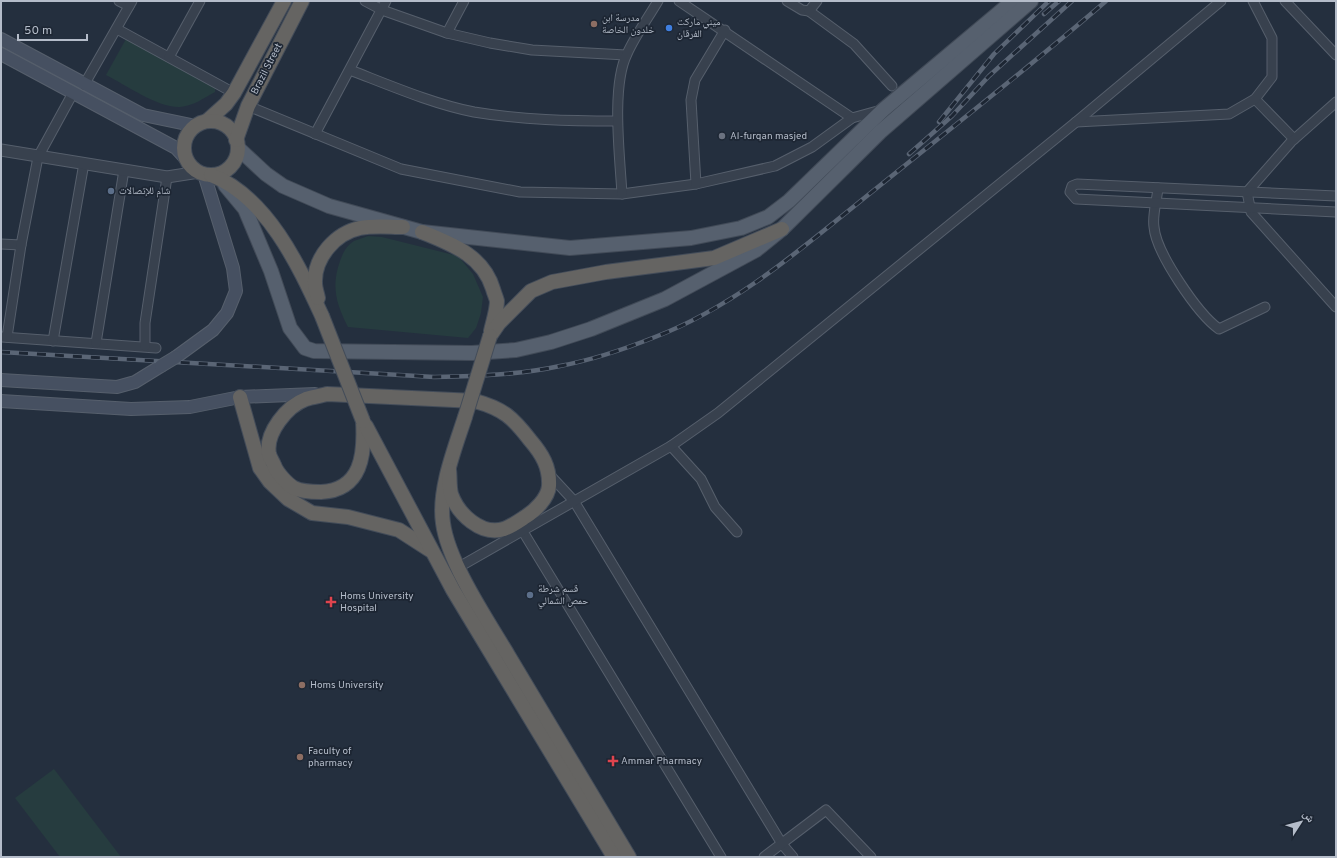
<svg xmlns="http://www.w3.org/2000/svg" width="1337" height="858" font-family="Overpass,'Noto Naskh Arabic',sans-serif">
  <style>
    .green { fill: #263c3f }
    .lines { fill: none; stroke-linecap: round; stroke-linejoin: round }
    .minor-casing { stroke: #565f6c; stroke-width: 11 }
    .tertiary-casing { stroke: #565f6c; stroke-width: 13 }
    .secondary-casing { stroke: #565f6c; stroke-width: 14 }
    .primary-casing { stroke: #414a57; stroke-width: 16 }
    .trunk-casing { stroke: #434c59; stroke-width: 16 }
    .minor { stroke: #38414e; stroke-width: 9 }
    .tertiary { stroke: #38414e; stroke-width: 11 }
    .secondary { stroke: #465061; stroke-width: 12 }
    .primary { stroke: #56606e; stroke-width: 14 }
    .trunk { stroke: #656462; stroke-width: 14 }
    .rail-casing { stroke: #5a6575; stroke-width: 4.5 }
    .rail { stroke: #1d2633; stroke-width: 3; stroke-dasharray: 9; stroke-linecap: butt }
    .secondary-bridge-casing { stroke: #565f6c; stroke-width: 14; stroke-linecap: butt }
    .trunk-bridge-casing { stroke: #434c59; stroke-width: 16; stroke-linecap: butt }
    .secondary-bridge { stroke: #465061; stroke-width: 12 }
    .trunk-bridge { stroke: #656462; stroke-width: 14 }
    .education-dot { fill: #8d6e63; stroke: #1d2633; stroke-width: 1.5 }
    .shop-dot { fill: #3f7fe0; stroke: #1d2633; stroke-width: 1.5 }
    .worship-dot { fill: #6b7280; stroke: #1d2633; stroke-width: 1.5 }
    .service-dot { fill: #5c6f8a; stroke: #1d2633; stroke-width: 1.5 }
    .health-dot { fill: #e0444e; stroke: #1d2633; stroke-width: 1.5 }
    .labels { text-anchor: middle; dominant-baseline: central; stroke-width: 3.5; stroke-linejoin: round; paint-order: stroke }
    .poi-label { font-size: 10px; fill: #b4bcc9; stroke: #1d2633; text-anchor: start }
    .street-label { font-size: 10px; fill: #b4bcc9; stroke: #1d2633 }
  </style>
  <rect width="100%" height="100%" fill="#242f3e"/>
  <g class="green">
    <path d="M126 39 215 88V92C204 98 193 106 180 107 158 108 126 85 106 75Z"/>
    <path d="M368 236 382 237 458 256 473 274 483 297 481 313 476 328 468 338 348 327C336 304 331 286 340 261 343 253 346 246 354 241 358 239 364 238 368 236Z"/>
    <path d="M54 769 121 857H60L15 798Z"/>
  </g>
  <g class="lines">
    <g class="minor-casing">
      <g id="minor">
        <path d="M119 1 129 6"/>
        <path d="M365 1 382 10 447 33 464 1"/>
        <path d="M679 1 852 118"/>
        <path d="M787 1 802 10 809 11 817 1"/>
        <path d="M1285 1 1336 55"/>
        <path d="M809 11 854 44 892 86"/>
        <path d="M117 29 234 93"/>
        <path d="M447 33 490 43 532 50 626 55"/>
        <path d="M169 57 200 1"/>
        <path d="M350 70C389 85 433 104 474 112 522 120 569 121 617 121"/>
        <path d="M84 85 132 1"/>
        <path d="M1255 99 1294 139"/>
        <path d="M1336 102 1291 142 1247 192 1251 212 1336 307"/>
        <path d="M248 106 401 169 520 192 622 194 696 184 775 166 812 147 852 118 881 110"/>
        <path d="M1076 122 1229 114 1255 99 1272 77V38L1253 1"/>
        <path d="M315 134 386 1"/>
        <path d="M696 184 691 100 695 80 725 30"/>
        <path d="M1158 188C1157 200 1152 215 1154 227 1156 253 1198 314 1219 329L1265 307"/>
        <path d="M622 194C620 158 611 86 627 54 635 36 648 18 658 1"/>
        <path d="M1336 196 1077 184 1072 186 1070 192 1076 199 1336 212"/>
        <path d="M1 244 21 245"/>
        <path d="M2 337 156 348"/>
        <path d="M7 337 21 245 38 157 73 93"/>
        <path d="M53 341 84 163"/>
        <path d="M96 343 124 170"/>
        <path d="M145 346V323L167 177"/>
        <path d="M671 446 701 479 715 507 737 532"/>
        <path d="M548 473 574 501 782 844 793 857"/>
        <path d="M519 525 721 857"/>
        <path d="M459 567 671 446 718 413 1076 122 1221 1"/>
        <path d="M764 857 826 810 871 857"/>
      </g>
    </g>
    <g class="tertiary-casing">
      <path id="tertiary" d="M1 150 167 177 199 172"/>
    </g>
    <g class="secondary-casing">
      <g id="secondary">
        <path d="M1 39 143 115 196 126"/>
        <path d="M1 54 176 148 186 159"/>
        <path d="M176 357 213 330 227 313 236 291 233 268 204 174"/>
        <path d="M1 380 117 387 135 382 161 366"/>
        <path d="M1 401 131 409 190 407 240 397 315 394"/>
      </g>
    </g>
    <g class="primary-casing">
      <g id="primary">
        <path d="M238 148 266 174 283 186 329 206 422 232 570 248 691 238 741 228 768 217 789 201 883 110 1013 1"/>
        <path d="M225 185 245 209 271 271 290 328 305 348 314 351 472 353 516 350 551 342 591 329 665 299 756 250 782 229 880 132 1031 1"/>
      </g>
    </g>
    <g class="trunk-casing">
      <g id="trunk">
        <path d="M207 121 226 104 234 93 284 1"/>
        <circle cx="211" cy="148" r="27"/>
        <path d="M236 140 248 106 302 1"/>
        <path d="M211 175C267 197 298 264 322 316"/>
        <path d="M422 232C451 244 483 255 493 289 494 293 496 297 497 301 497 310 493 322 491 331"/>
        <path d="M318 298C317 293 315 288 315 283 314 257 336 233 360 228 374 225 390 227 403 227"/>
        <path d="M490 336 499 323 531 291 552 282 606 272 714 258 782 229"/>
        <path d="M240 397 260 468 270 482 288 499 312 513 348 517 399 530 430 550"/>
        <path d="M465 417C455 448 438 490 443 523 448 562 487 620 508 655 548 722 589 790 629 857"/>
        <path d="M363 421C365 454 362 490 321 492 313 492 302 492 294 488 287 484 277 473 274 465 273 462 270 458 269 454 265 433 287 406 306 399 312 397 320 396 327 394L475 401C504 409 513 418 530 440 542 454 550 467 549 486 548 498 535 511 525 517 519 521 512 526 504 529 481 536 458 514 451 494 449 486 450 477 449 470"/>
        <path d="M366 426 453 590 614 857"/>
      </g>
    </g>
    <use href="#minor" class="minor"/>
    <use href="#tertiary" class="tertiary"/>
    <use href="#secondary" class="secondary"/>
    <use href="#primary" class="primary"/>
    <use href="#trunk" class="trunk"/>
    <g class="rail-casing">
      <g id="rail">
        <path d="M1044 14 1059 1"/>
        <path d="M939 122 994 54 1049 1"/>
        <path d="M909 154 952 116 989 76 1072 1"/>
        <path d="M1 352 434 377C475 376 519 375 560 366 592 360 625 349 655 337 739 305 809 242 878 187 955 125 1032 65 1106 1"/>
      </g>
    </g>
    <use href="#rail" class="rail"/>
    <g class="secondary-bridge-casing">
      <path id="secondary-bridge" d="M161 366 176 357"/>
    </g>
    <g class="trunk-bridge-casing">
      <g id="trunk-bridge">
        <path d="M322 316 363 421"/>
        <path d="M465 417 490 336"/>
      </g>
    </g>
    <use href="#secondary-bridge" class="secondary-bridge"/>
    <use href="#trunk-bridge" class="trunk-bridge"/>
  </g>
  <g class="education-dot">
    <circle cx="594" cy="24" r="4"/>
    <circle cx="302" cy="685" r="4"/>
    <circle cx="300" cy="757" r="4"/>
  </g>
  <circle class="shop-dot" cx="669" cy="28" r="4"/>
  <circle class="worship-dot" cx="722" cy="136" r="4"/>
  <g class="service-dot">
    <circle cx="111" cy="191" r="4"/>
    <circle cx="530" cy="595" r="4"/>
  </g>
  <g class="health-dot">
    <path d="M329 596h4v4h4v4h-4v4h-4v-4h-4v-4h4z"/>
    <path d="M611 755h4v4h4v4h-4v4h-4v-4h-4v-4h4z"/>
  </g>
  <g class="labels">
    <g class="poi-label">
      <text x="602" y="18">مدرسة ابن<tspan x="602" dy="12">خلدون الخاصة</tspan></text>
      <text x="677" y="22">ميني ماركت<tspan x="677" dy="12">الفرقان</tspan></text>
      <text x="730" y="136">Al-furqan masjed</text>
      <text x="119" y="191">شام للإتصالات</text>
      <text x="538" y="589">قسم شرطة<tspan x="538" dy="12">حمص الشمالي</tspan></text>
      <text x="340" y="596">Homs University<tspan x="340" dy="12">Hospital</tspan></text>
      <text x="310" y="685">Homs University</text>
      <text x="308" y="751">Faculty of<tspan x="308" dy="12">pharmacy</tspan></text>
      <text x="621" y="761">Ammar Pharmacy</text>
    </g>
    <g class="street-label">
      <text transform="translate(267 69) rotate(-63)">Brazil Street</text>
    </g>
  </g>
  <rect width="1337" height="858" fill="none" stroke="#b4bcc9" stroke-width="4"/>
  <g transform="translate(1301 822) rotate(54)" stroke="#1d2633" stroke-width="3" paint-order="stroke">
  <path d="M0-3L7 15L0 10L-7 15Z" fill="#b4bcc9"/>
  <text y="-6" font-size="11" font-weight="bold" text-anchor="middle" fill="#b4bcc9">ش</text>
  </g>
  <path d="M18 34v6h69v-6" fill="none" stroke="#b4bcc9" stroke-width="2"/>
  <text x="24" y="34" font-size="12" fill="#b4bcc9" stroke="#1d2633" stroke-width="3" paint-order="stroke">50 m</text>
</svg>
